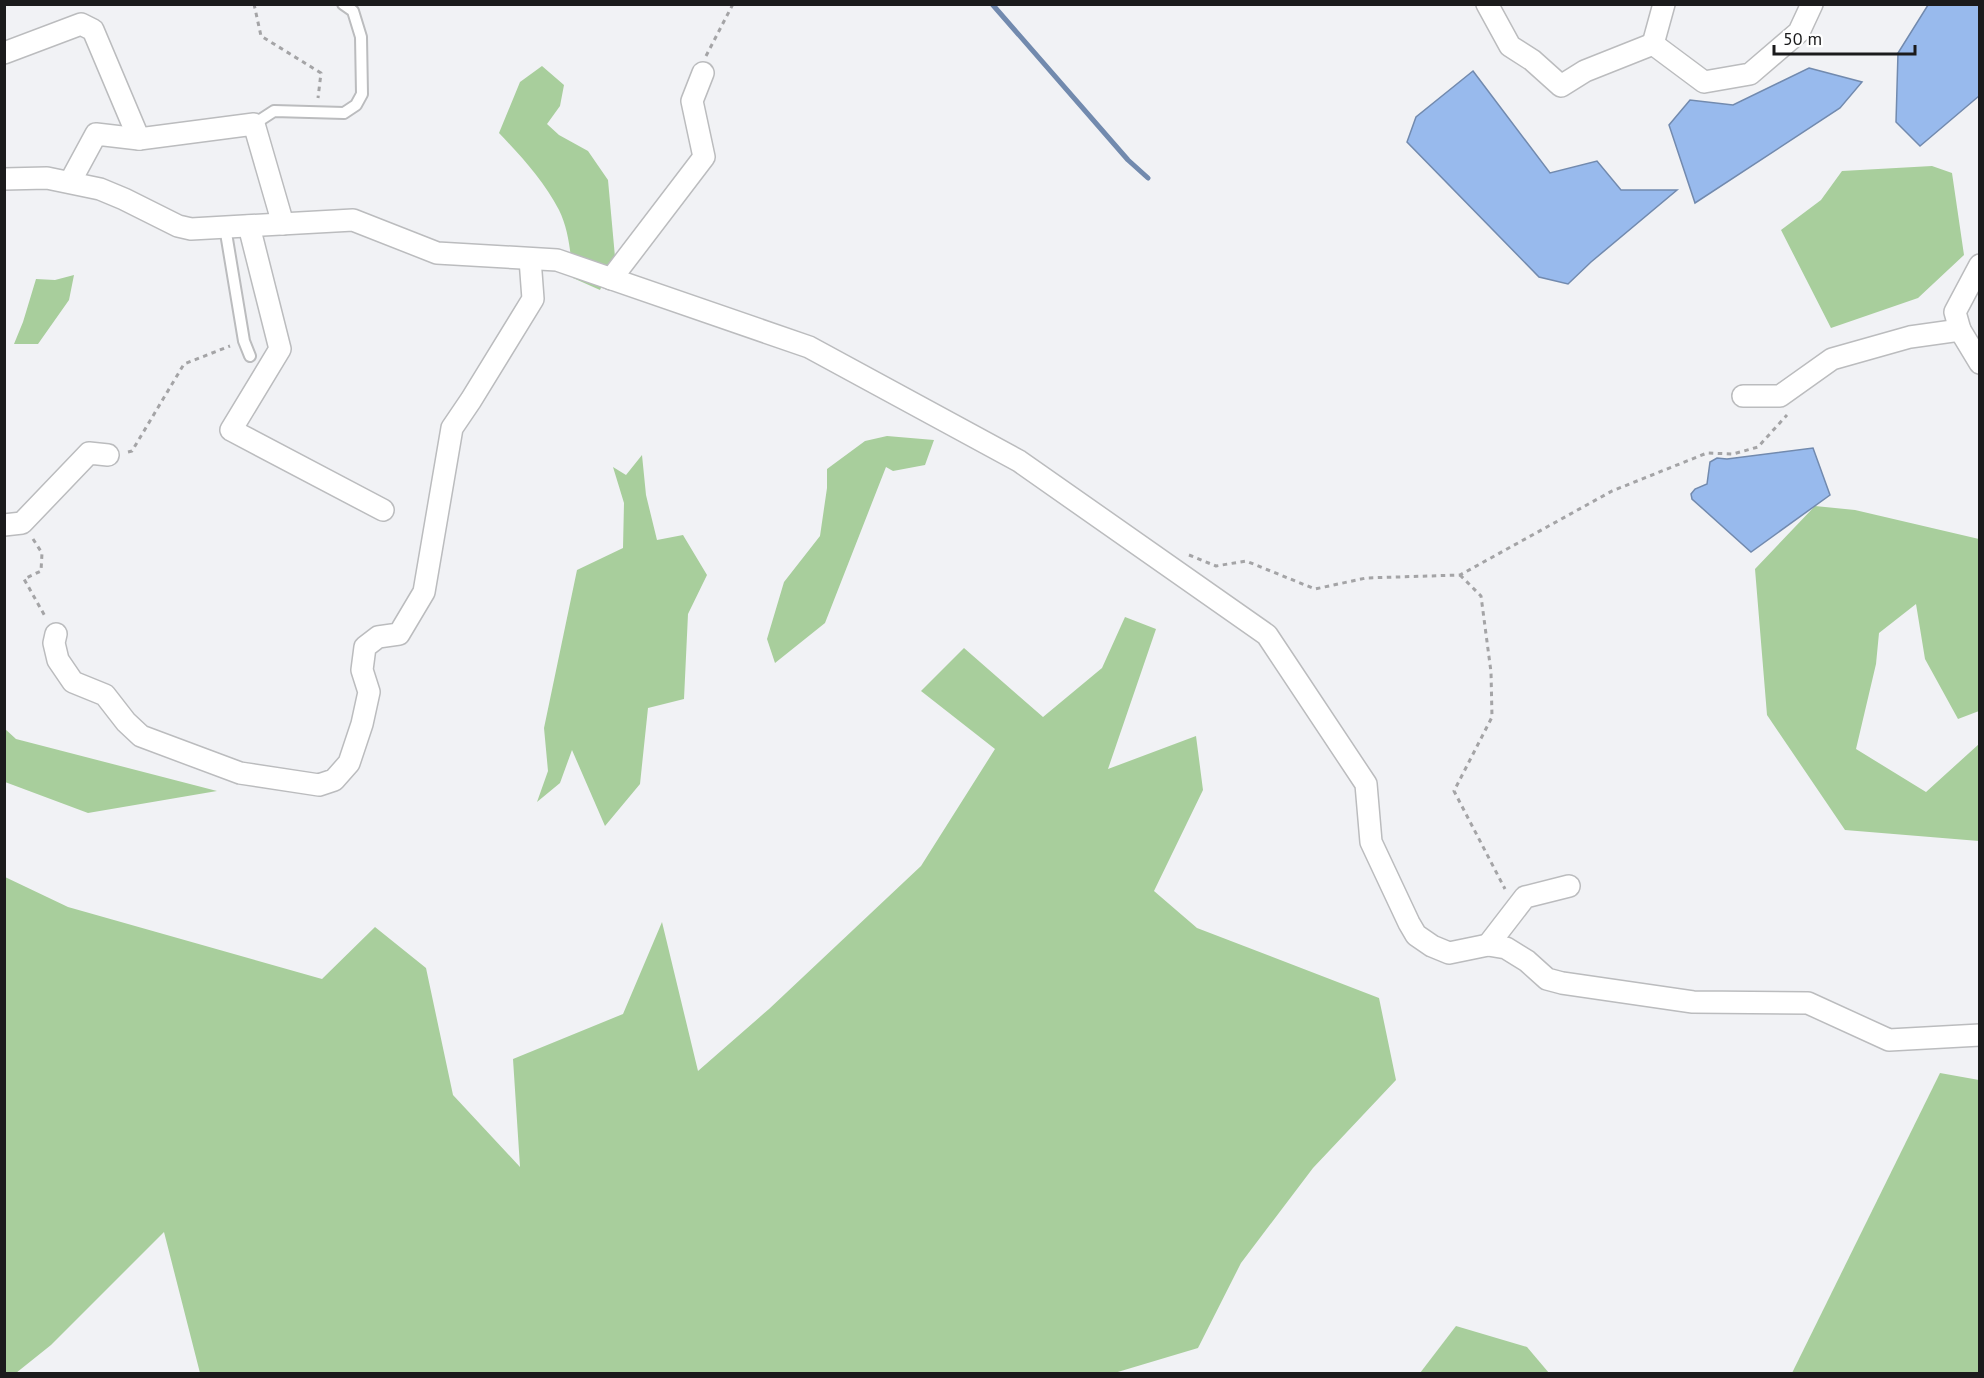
<svg xmlns="http://www.w3.org/2000/svg" width="1984" height="1378" font-family="'PT Sans',sans-serif">
  <style>
    .green { fill: #a8ce9c }
    .water { fill: #98baed; stroke: #728aae; stroke-width: 1.5 }
    .lines { fill: none; stroke-linecap: round; stroke-linejoin: round }
    .stream { stroke: #728aae; stroke-width: 5 }
    .lane-casing { stroke: #bbbcbe; stroke-width: 14 }
    .street-casing { stroke: #bbbcbe; stroke-width: 24 }
    .path { stroke: #a4a4a6; stroke-width: 3; stroke-dasharray: 4.5 4.5; stroke-linecap: butt }
    .lane { stroke: #fff; stroke-width: 10 }
    .street { stroke: #fff; stroke-width: 21 }
  </style>
  <rect width="100%" height="100%" fill="#f1f2f5"/>
  <g class="green">
    <path d="M542 66 564 85 560 106 547 124 559 135 588 151 608 180 615 257 600 290 573 278C571 256 569 230 559 210 544 181 521 156 499 133L520 82Z"/>
    <path d="M1932 166 1952 173 1964 255 1918 298 1831 328 1781 230 1821 200 1842 171Z"/>
    <path d="M74 275 69 300 38 344H14L23 322 36 279 55 280Z"/>
    <path d="M887 436 934 440 925 465 893 471 886 467 825 623 775 663 767 639 784 582 820 536 827 488V469L865 441Z"/>
    <path d="M642 455 646 495 657 540 683 535 707 575 688 614 684 699 648 708 640 784 605 826 572 750 560 783 537 802 548 771 544 728 577 570 623 548 624 503 613 467 626 475Z"/>
    <path d="M1815 506 1855 510 1979 539V711L1958 719 1925 659 1916 604 1879 633 1876 664 1856 749 1926 792 1979 744V841L1845 830 1767 715 1755 569Z"/>
    <path d="M1125 617 1156 629 1108 769 1196 736 1203 790 1154 891 1197 928 1379 998 1396 1080 1313 1168 1241 1263 1198 1348 1111 1374 200 1373 164 1232 51 1345 16 1373H5V877L68 907 322 979 375 927 426 968 453 1095 520 1167 513 1059 623 1014 662 922 698 1071 769 1009 921 866 995 749 921 691 964 648 1043 717 1102 668Z"/>
    <path d="M4 728 16 739 217 791 88 813 5 782Z"/>
    <path d="M1940 1073 1979 1080V1373H1792Z"/>
    <path d="M1456 1326 1527 1347 1549 1373H1420Z"/>
  </g>
  <g class="water">
    <path d="M1928 5H1979V96L1920 146 1896 122 1898 53Z"/>
    <path d="M1809 68 1862 82 1840 108 1695 203 1669 125 1690 100 1733 105Z"/>
    <path d="M1473 71 1550 173 1597 161 1621 190H1677L1591 262 1568 284 1539 277 1407 142 1416 117Z"/>
    <path d="M1813 448 1830 495 1751 552 1692 499 1691 494 1695 489 1707 484 1710 462 1717 458 1727 459Z"/>
  </g>
  <g class="lines">
    <path class="stream" d="M992 4 1128 160 1148 178"/>
    <g class="lane-casing">
      <g id="lane">
        <path d="M254 124 274 111 344 113 356 105 362 94 361 37 353 11 343 4"/>
        <path d="M225 227 244 341 250 356"/>
      </g>
    </g>
    <g class="street-casing">
      <g id="street">
        <path d="M1487 4 1510 46 1532 60 1561 86 1585 71 1653 44 1704 82 1750 74 1799 32 1812 4"/>
        <path d="M1653 44 1664 4"/>
        <path d="M4 53 81 24 93 30 139 139"/>
        <path d="M4 179 47 178 100 189 124 199 178 226 191 229 353 220 437 253 557 260 809 347 1019 461 1267 635 1366 784 1371 842 1409 923 1416 935 1432 946 1449 953 1488 945 1506 948 1527 961 1547 979 1562 983 1693 1002 1808 1003 1889 1040 1980 1035"/>
        <path d="M70 182 96 134 139 139 254 124 283 224"/>
        <path d="M249 226 280 349 231 430 383 510"/>
        <path d="M1980 265 1955 312 1960 330 1980 363"/>
        <path d="M611 279 704 157 692 101 703 73"/>
        <path d="M1743 396H1780L1832 359 1910 337 1960 330"/>
        <path d="M4 525 22 523 89 453 108 455"/>
        <path d="M56 634 54 643 58 660 73 682 105 695 126 722 141 736 240 773 319 785 334 780 349 763 362 724 369 692 362 670 365 647 378 637 399 634 424 592 452 428 471 400 533 299 530 259"/>
        <path d="M1488 945 1525 897 1569 886"/>
      </g>
    </g>
    <g class="path">
      <path d="M254 4 261 36 321 73 318 98"/>
      <path d="M706 56 733 4"/>
      <path d="M128 452 132 451 184 364 230 346"/>
      <path d="M33 539 42 553 41 571 24 579 46 618"/>
      <path d="M1189 555 1216 566 1246 561 1315 589 1366 578 1460 575 1612 491 1707 453 1733 454 1758 447 1787 415"/>
      <path d="M1460 575 1481 596 1491 672 1492 717 1454 791 1505 889"/>
    </g>
    <use href="#lane" class="lane"/>
    <use href="#street" class="street"/>
  </g>
  <rect width="1984" height="1378" fill="none" stroke="#1b1b1c" stroke-width="12"/>
  <path d="M1774 45v9h141v-9" fill="none" stroke="#1b1b1c" stroke-width="3"/>
  <text x="1783" y="45" font-size="18" fill="#1b1b1c" stroke="#ffffff" stroke-width="4.5" paint-order="stroke">50 m</text>
</svg>
